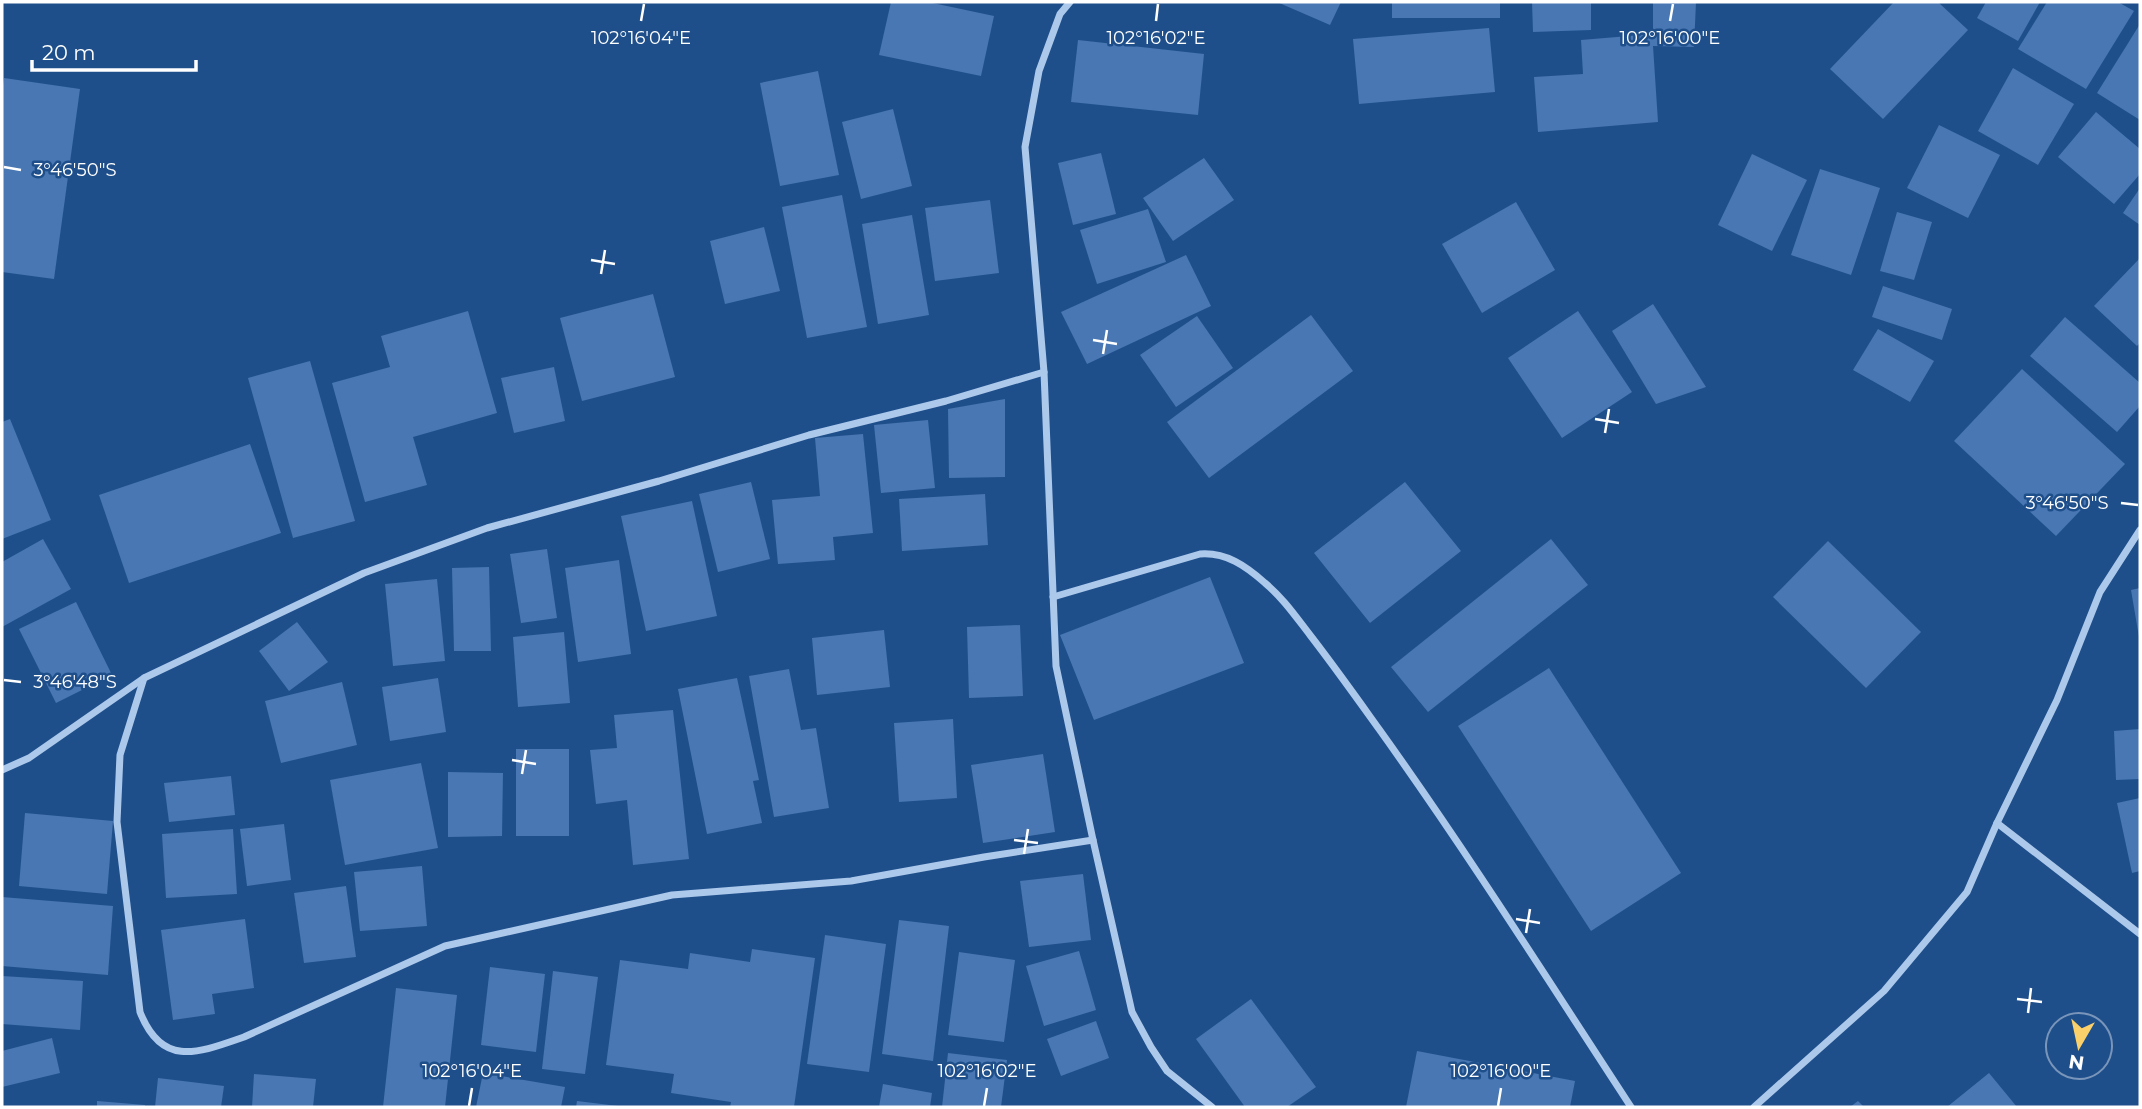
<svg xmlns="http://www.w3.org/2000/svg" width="2142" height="1109" font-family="Montserrat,sans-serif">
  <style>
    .building { fill: #4877b3 }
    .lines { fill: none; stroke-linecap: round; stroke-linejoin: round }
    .street { stroke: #acc9ec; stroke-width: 7 }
    .ticks { fill: none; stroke: #fff; stroke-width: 2.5 }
    .ticks-label { font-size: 18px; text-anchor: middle; fill: #fff; stroke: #1f4f8b; stroke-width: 5; stroke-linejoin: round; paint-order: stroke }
  </style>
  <rect width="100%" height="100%" fill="#1f4f8b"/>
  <g class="building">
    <path d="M891 2H928L994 16 981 76 879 55Z"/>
    <path d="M1277 2H1341L1330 25Z"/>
    <rect x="1392" y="2" width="108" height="16"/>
    <path d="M1532 2H1591V30L1533 32Z"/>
    <path d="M1653 2H1696L1694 47 1653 46 1658 122 1538 132 1534 77 1583 74 1581 40 1653 34Z"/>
    <path d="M1894 2H1938L1968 30 1883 119 1830 69Z"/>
    <path d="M1986 2H2040L2018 41 1977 18Z"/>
    <path d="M2047 2H2118L2134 11 2086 89 2018 49Z"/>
    <path d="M2140 24V120L2097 93Z"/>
    <path d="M1489 28 1495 92 1359 104 1353 39Z"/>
    <path d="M1078 40 1204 54 1198 115 1071 102Z"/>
    <path d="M2013 68 2074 104 2038 165 1978 131Z"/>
    <path d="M818 71 839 175 780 186 760 83Z"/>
    <path d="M4 78 80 89 54 279 2 272V93Z"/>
    <path d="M893 109 912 186 861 199 842 122Z"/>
    <path d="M2096 112 2140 149V174L2114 204 2058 157Z"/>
    <path d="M1939 125 2000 155 1968 218 1907 188Z"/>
    <path d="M1101 153 1116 214 1073 225 1058 163Z"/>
    <path d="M1752 154 1807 180 1772 251 1718 225Z"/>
    <path d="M1204 158 1234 200 1173 241 1143 198Z"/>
    <path d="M1820 169 1880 188 1851 275 1791 255Z"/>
    <path d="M2140 188V225L2123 213Z"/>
    <path d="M842 195 867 327 807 338 782 207Z"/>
    <path d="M990 200 999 273 935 281 925 208Z"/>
    <path d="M1516 202 1555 270 1482 313 1442 244Z"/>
    <path d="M1148 209 1166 262 1097 284 1080 230Z"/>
    <path d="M1897 212 1932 222 1914 280 1880 271Z"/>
    <path d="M912 215 929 315 878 324 862 224Z"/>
    <path d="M764 227 780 291 725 304 710 241Z"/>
    <path d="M1186 255 1211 306 1087 364 1061 312Z"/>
    <path d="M2140 258V343L2137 346 2094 306Z"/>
    <path d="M1883 286 1952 309 1942 340 1872 317Z"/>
    <path d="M653 294 675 377 582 401 560 318Z"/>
    <path d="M1653 304 1706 387 1656 404 1612 331Z"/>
    <path d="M468 311 497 413 413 437 427 485 365 502 332 383 390 367 381 336Z"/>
    <path d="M1578 311 1632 392 1562 438 1508 358Z"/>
    <path d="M1311 315 1353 371 1209 478 1167 422Z"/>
    <path d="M1197 316 1233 368 1176 407 1140 355Z"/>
    <path d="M2065 317 2140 383V406L2117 432 2030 356Z"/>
    <path d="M1878 329 1934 361 1910 402 1853 370Z"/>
    <path d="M310 361 355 521 293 538 248 378Z"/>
    <path d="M554 367 565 421 514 433 501 378Z"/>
    <path d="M2022 369 2125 464 2056 536 1954 441Z"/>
    <path d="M1005 399V477L949 478 948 409Z"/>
    <path d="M10 419 51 520 2 539V422Z"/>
    <path d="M928 420 935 488 881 493 874 425Z"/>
    <path d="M863 434 873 533 833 537 835 560 778 564 772 500 820 496 815 438Z"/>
    <path d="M250 444 281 533 129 583 99 495Z"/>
    <path d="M751 482 770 559 718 572 699 494Z"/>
    <path d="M1405 482 1461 551 1370 623 1314 553Z"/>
    <path d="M985 494 988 545 902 551 899 499Z"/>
    <path d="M692 501 717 616 646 631 621 516Z"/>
    <path d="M43 539 71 589 2 627V562Z"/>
    <path d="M1551 539 1588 585 1428 712 1391 667Z"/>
    <path d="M1828 541 1921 632 1866 688 1773 597Z"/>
    <path d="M547 549 557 618 521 623 510 554Z"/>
    <path d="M619 560 631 654 578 662 565 568Z"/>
    <path d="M489 567 491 651H454L452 568Z"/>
    <path d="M1210 577 1244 663 1094 720 1060 635Z"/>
    <path d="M437 579 445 661 393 666 385 584Z"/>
    <path d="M2140 588V636L2139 637 2131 590Z"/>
    <path d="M76 602 112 675 56 703 19 629Z"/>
    <path d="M297 622 328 662 289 691 259 651Z"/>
    <path d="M1020 625 1023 696 969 698 967 627Z"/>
    <path d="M884 630 890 687 817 695 812 638Z"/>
    <path d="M564 632 570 703 518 707 513 637Z"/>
    <path d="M1549 668 1681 873 1591 931 1458 726Z"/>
    <path d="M789 669 801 730 816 728 829 808 774 817 749 676Z"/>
    <path d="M438 678 446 732 390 741 382 687Z"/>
    <path d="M737 678 759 780 753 781 762 823 707 834 678 689Z"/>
    <path d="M342 682 357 745 281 763 265 701Z"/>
    <path d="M673 710 689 859 633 865 627 800 596 804 590 750 617 748 614 715Z"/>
    <path d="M953 719 957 798 899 802 894 723Z"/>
    <path d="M2140 729V779L2116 780 2114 731Z"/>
    <rect x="516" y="749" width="53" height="87"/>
    <path d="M1043 754 1055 832 983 843 971 765Z"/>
    <path d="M421 763 438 848 345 865 330 780Z"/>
    <path d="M448 772 503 773 502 836 448 837Z"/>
    <path d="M231 776 235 815 169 822 164 783Z"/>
    <path d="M2140 798V871L2132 873 2117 803Z"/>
    <path d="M25 813 113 821 107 894 19 886Z"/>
    <path d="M284 824 291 880 247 886 240 829Z"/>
    <path d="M233 829 237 894 166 898 162 834Z"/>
    <path d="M422 866 427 926 360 931 354 872Z"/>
    <path d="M1083 874 1091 940 1029 947 1020 881Z"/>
    <path d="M346 886 356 957 304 963 294 893Z"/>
    <path d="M2 897 113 906 108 975 2 966Z"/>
    <path d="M245 919 254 988 212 994 215 1014 173 1020 161 930Z"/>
    <path d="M899 920 949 926 933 1061 882 1054Z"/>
    <path d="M825 935 886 944 869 1072 807 1064Z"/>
    <path d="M752 949 815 958 794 1107H730L731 1102 671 1093 674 1074 606 1065 620 960 688 969 690 953 750 962Z"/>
    <path d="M1079 951 1096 1010 1044 1026 1026 966Z"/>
    <path d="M959 952 1015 960 1004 1042 948 1035Z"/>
    <path d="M490 967 545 974 536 1052 481 1045Z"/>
    <path d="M553 971 598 977 585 1074 542 1069Z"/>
    <path d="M2 976 83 981 80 1030 2 1024Z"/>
    <path d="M396 988 457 995 445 1107H383Z"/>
    <path d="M1251 999 1316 1087 1287 1107H1245L1196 1039Z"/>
    <path d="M1096 1021 1109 1058 1061 1076 1047 1039Z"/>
    <path d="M52 1038 60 1073 2 1087V1051Z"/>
    <path d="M1417 1051 1575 1081 1570 1107H1406Z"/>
    <path d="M948 1053 1007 1060 1001 1107H942Z"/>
    <path d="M483 1073 565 1087 561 1107H476Z"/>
    <path d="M1989 1073 2017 1107H1947Z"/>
    <path d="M254 1074 316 1079 313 1107H252Z"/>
    <path d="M158 1078 224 1086 221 1107H155Z"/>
    <path d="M883 1084 932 1093 930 1107H879Z"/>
    <path d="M97 1101 145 1105V1107H97Z"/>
    <path d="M577 1101 618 1106 617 1107H576Z"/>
    <path d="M1858 1101 1864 1107H1850Z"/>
  </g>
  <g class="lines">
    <g class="street">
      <path d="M1070 2 1060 14 1039 71 1025 147 1044 372 1056 666 1093 840 1132 1012 1151 1047 1167 1071 1212 1107"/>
      <path d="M1053 597 1200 554C1226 552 1246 566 1265 583 1283 598 1296 617 1310 635 1334 666 1356 697 1379 729 1467 852 1548 980 1631 1107"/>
      <path d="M144 678 120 755 117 822 140 1012C162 1068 198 1053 244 1037L445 946 672 895 851 881 984 857 1093 840"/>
      <path d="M2 770 29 758 144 678 364 573 487 528 659 481 809 435 946 401 1044 372"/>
      <path d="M1997 823 2140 934"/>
      <path d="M1754 1107 1884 991 1967 892 1997 823 2057 700 2100 592 2140 530"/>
    </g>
  </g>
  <path class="ticks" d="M641 21 644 4M1156 21 1158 4M1670 21 1673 4M4 167 21 170M591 260 615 264M601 274 605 250M1093 340 1117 344M1103 354 1107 330M1595 419 1619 423M1605 433 1609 409M2121 503 2138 505M4 680 21 682M512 760 536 764M522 774 526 750M1014 840 1038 843M1024 854 1028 829M1516 919 1540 923M1526 933 1530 909M2017 999 2042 1002M2028 1013 2031 988M469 1106 472 1088M984 1106 987 1088M1498 1106 1501 1088"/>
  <g class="ticks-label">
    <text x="641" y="44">102°16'04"E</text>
    <text x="1156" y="44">102°16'02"E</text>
    <text x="1670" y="44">102°16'00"E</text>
    <text x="75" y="176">3°46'50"S</text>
    <text x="2067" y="509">3°46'50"S</text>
    <text x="75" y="688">3°46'48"S</text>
    <text x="472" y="1077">102°16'04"E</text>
    <text x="987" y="1077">102°16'02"E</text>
    <text x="1501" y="1077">102°16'00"E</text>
  </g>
  <rect width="2142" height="1109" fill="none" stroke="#ffffff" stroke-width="7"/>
  <g transform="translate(2079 1046) rotate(189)"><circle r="33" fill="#1f4f8b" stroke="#7995b9" stroke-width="2"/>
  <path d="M0-5L12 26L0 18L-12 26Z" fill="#fad06b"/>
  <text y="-10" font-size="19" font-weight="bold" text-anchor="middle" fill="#ffffff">N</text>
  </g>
  <path d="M32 60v10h164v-10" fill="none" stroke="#ffffff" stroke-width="3.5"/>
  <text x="42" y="60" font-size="21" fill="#ffffff" stroke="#1f4f8b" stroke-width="5" paint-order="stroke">20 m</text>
</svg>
